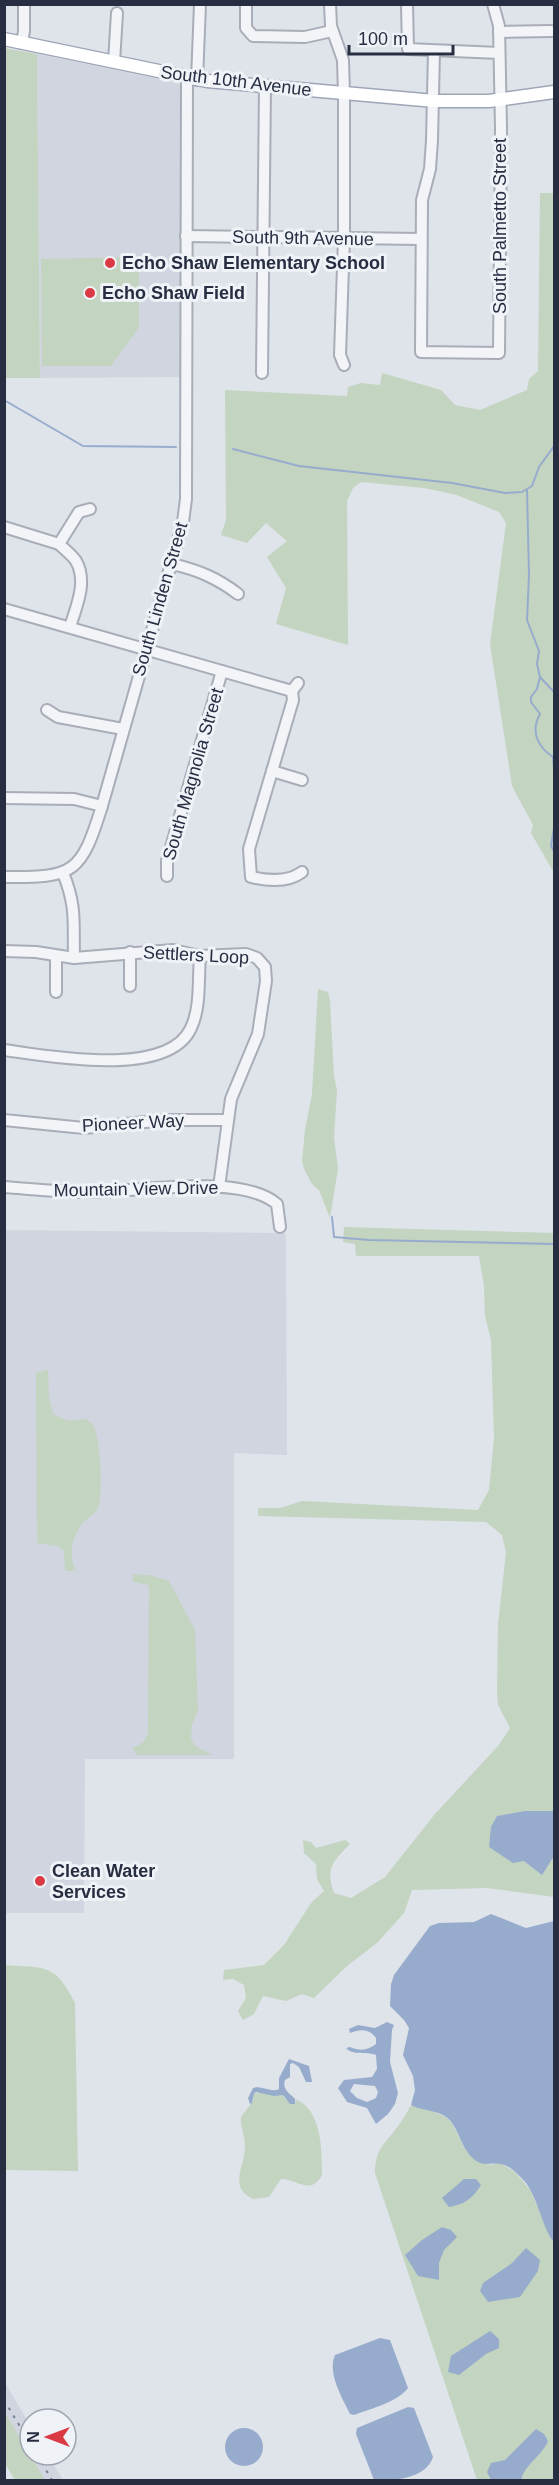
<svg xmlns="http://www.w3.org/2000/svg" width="559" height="2485" font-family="Arial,sans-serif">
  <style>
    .built { fill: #d1d5df }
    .green { fill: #c3d4c0 }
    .water { fill: #97accd; fill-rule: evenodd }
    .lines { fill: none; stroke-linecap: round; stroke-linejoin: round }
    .stream { stroke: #97accd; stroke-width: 2 }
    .minor-casing { stroke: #a8adb8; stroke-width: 14 }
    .major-casing { stroke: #9ea5b7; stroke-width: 15 }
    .minor { stroke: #f3f4f8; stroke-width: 10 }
    .major { stroke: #fff; stroke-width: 12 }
    .rail { stroke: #788095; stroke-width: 2; stroke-dasharray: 3 6; stroke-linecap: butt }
    .poi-dot { fill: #d93a43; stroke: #eff2f7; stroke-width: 2 }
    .labels { text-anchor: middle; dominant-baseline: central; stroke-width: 6; stroke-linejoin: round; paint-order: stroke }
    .street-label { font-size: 18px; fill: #272e42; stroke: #eff2f7 }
    .poi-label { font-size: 18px; font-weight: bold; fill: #272e42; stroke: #eff2f7; text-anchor: start }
  </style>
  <rect width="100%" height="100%" fill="#dfe3ea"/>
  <g class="built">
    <path d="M37 54 178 83 181 87V377L40 378Z"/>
    <path d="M5 1230 285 1233 286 1240 287 1455 234 1453V1759H85L84 1913H5Z"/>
    <path d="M4 2381 30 2425V2455H48L63 2480H41L5 2418Z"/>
  </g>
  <g class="green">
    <path d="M4 48 37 54 40 378H5Z"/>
    <path d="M540 193H554V873L531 833 533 825 512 786 490 644 506 523 499 512 457 495 424 488 361 482 353 488 347 501 348 645 276 624 286 588 267 557 287 541 266 523 247 543 221 535 226 520 225 390 347 396 348 387 361 383 380 385 382 373 441 390 455 405 480 410 527 390 529 379 538 371Z"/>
    <path d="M139 257V327L111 366H42L41 259Z"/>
    <path d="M318 989 328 992 330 1001 334 1076 337 1090 334 1137 338 1169 330 1218 319 1190 312 1184 304 1169 302 1161 305 1130 312 1094Z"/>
    <path d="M344 1227 554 1233V1897L487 1888 412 1890 404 1913 377 1943 347 1966 314 1998 302 1994 286 2001 263 1996 254 2014 243 2020 238 2011 246 1998 244 1985 233 1979 223 1980 224 1970 264 1965 284 1945 311 1903 324 1891 317 1879 316 1864 304 1853 303 1840 311 1842 316 1848 345 1840 350 1844C333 1862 325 1867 334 1893L351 1898 385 1877 435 1814 498 1746 510 1728 498 1705 497 1692 498 1624 506 1552 502 1535 486 1522 258 1516V1508H280L302 1501 478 1510 489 1490 494 1438 491 1340 485 1316 484 1286 479 1256H356L355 1244 343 1242Z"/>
    <path d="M48 1370 49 1398 53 1414 68 1421 86 1419C90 1422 94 1425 95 1429 100 1444 104 1496 97 1510 96 1513 90 1516 87 1519 73 1531 67 1554 76 1571H65L64 1551 58 1546 37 1543 36 1373Z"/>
    <path d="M133 1574 149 1575 169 1581 195 1630 198 1710 192 1724 191 1739 195 1746 212 1755H136L133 1748 144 1742 148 1733 149 1585 133 1582Z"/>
    <path d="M4 1965C46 1968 55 1963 75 2003L78 2171 5 2170Z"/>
    <path d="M261 2092 283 2095 285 2099 296 2102 295 2099C322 2109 322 2151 322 2175 311 2196 297 2179 281 2179L269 2197 253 2199C227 2187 246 2165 245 2145 245 2135 240 2126 241 2117L253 2101 254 2094Z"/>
    <path d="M411 2105 432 2111 446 2117 452 2123 465 2149 490 2165 500 2163 515 2172 531 2191 548 2233 554 2242V2480H477L375 2173C375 2149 385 2144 398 2126 403 2120 407 2112 411 2105Z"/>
    <path d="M4 2413H5L45 2480H15L5 2464Z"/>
  </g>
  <g class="water">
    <path d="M525 1811H554V1856L542 1875 524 1861 513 1863 489 1847 491 1827 497 1816Z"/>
    <path d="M491 1914 526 1928 554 1921V2242C543 2230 538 2199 526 2183 520 2176 510 2165 500 2164 492 2162 486 2166 478 2162 463 2153 461 2136 452 2123 443 2109 423 2112 411 2105L415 2090 413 2076 403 2055 409 2028 404 2020 390 2006 391 1984 394 1975 430 1926 439 1923 474 1922Z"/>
    <path d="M387 2022 394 2025 392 2030 390 2062 398 2093 395 2104 388 2114 376 2124 367 2108 347 2102 338 2088 344 2080 372 2077 377 2069 376 2055C366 2051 353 2056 346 2048L350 2047C360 2051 367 2051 376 2044V2038C369 2028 360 2029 350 2033L349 2029 358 2025 375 2028ZM354 2084 375 2086 378 2092 376 2098 367 2102 357 2098 350 2091Z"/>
    <path d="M289 2059 309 2066 312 2082H306L299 2067 293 2063 290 2064V2077L285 2080C282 2089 289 2093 295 2099V2104H290L283 2095 274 2096 256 2092 254 2094 252 2103 250 2104 248 2098 253 2088C262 2085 271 2093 279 2089V2078Z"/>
    <path d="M464 2179H476L481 2185C472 2199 465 2204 449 2207L442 2198Z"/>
    <path d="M442 2227 451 2230 457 2237 444 2250 439 2263V2280L418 2276 405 2255 422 2240Z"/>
    <path d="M526 2248 540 2260 538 2271 520 2297 488 2302 480 2291 483 2283 512 2263Z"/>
    <path d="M490 2331 499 2339V2348L486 2354 459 2375 448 2372 451 2356Z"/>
    <path d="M380 2338 390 2340 408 2388C396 2403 372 2408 354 2415L350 2414C342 2397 327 2373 335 2355Z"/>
    <path d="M408 2407 414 2408 433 2457C426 2479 393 2481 374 2480L356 2434 357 2428Z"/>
    <circle cx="244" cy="2447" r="19"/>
    <path d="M536 2429 544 2434 548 2441C542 2456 525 2464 521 2480H491L487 2472 491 2463 505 2460Z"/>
  </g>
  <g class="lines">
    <g class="stream">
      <path d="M4 400 83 446 176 447"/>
      <path d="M233 449 299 466 452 483 505 493 522 492 532 486 539 467 554 446"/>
      <path d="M527 490 529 575 527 620 539 651 537 664 540 677 554 692"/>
      <path d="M540 677 537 689 531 697V702L540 714C530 732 538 747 553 757L554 769"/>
      <path d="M554 828 551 846 554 851"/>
      <path d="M332 1217 334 1237 369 1240 554 1244"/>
    </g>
    <g class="minor-casing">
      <g id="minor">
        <path d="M246 4V28L253 36 305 37 332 31"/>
        <path d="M330 4 331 26 343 60 344 94V238L340 355 344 365"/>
        <path d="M407 4 408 49 499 53"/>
        <path d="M499 32 551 31"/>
        <path d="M22 43 24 31V4"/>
        <path d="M434 51 432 140 430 169 422 200 421 352 499 353 501 128 499 26 493 4"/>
        <path d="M114 62 117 13"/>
        <path d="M197 80 200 4"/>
        <path d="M186 236 421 239"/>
        <path d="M262 373 265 86"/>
        <path d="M4 527 59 544"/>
        <path d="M172 564C198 570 217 578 238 594"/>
        <path d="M4 609 292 691"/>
        <path d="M70 627C76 607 88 582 76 561 72 555 64 549 59 544L79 512 90 509"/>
        <path d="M298 683 292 691 293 700 249 849 251 877C268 881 289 882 302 872"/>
        <path d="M47 710 58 717 123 729"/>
        <path d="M272 771 302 780"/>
        <path d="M4 798 74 799 102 806"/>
        <path d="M63 873C77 907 73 923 74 958"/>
        <path d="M167 876V861L222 671"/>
        <path d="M4 877C75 878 81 873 102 806L183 522 186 499 187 78"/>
        <path d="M4 951 36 952 74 958 173 950 200 956 246 954 257 958 265 967 266 981 258 1034 231 1099 219 1187"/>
        <path d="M130 952V986"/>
        <path d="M56 992V956"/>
        <path d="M4 1050C48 1056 168 1079 191 1028 201 1007 198 979 200 956"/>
        <path d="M4 1120 84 1128 166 1120H227"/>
        <path d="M4 1187C32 1189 60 1192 87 1192 136 1193 239 1172 277 1204L280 1227"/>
      </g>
    </g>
    <g class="major-casing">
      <path id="major" d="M4 39 207 81 435 101H489L554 92"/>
    </g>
    <use href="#minor" class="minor"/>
    <use href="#major" class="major"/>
    <g class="rail">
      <path d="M4 2400 30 2443"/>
      <path d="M37 2455 52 2480"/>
    </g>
  </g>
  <g class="poi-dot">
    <circle cx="110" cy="263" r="6"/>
    <circle cx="90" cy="293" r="6"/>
    <circle cx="40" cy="1881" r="6"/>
  </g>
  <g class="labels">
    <g class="street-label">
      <text transform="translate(236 81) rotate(7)">South 10th Avenue</text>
      <text transform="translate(500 226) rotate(-90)">South Palmetto Street</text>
      <text transform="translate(303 238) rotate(1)">South 9th Avenue</text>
      <text transform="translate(160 599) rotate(-74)">South Linden Street</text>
      <text transform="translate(193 774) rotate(-74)">South Magnolia Street</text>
      <text transform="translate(196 955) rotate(3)">Settlers Loop</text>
      <text transform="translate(133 1123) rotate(-3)">Pioneer Way</text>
      <text transform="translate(136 1189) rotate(-1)">Mountain View Drive</text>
    </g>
    <g class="poi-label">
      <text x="122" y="263">Echo Shaw Elementary School</text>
      <text x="102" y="293">Echo Shaw Field</text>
      <text x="52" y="1871">Clean Water<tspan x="52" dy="21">Services</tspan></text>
    </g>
  </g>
  <rect width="559" height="2485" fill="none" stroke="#272e42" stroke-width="12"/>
  <g transform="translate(48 2437) rotate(270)"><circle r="28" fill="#eff2f7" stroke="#9fa4af" stroke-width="1.5"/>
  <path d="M0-4.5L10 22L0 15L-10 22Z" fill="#d93a43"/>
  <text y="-9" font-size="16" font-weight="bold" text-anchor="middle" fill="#272e42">N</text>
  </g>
  <path d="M349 45v9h104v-9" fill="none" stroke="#272e42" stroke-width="3"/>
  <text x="358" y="45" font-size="18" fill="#272e42" stroke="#eff2f7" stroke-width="4.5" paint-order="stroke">100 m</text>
</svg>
